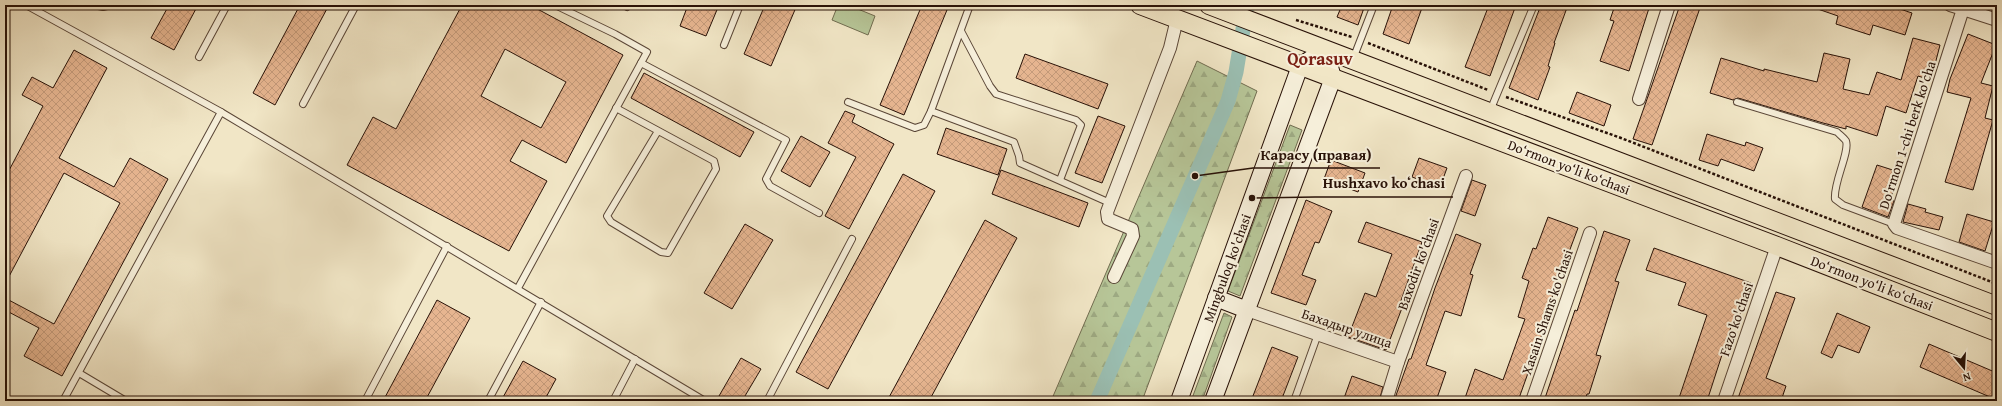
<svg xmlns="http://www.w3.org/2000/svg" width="2002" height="406" font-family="'Gentium Book Plus',serif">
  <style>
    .forest { fill: url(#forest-firs); stroke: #706c50 }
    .green { fill: #b7c698; stroke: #706c50 }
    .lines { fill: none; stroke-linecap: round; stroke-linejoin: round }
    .canal { stroke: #9bc0b4; stroke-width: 15 }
    .building { fill: url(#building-cross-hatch); stroke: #281107; fill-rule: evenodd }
    .service-casing { stroke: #5a4637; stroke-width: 8 }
    .minor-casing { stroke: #5a4637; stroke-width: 14 }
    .secondary-casing { stroke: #281107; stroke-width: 18 }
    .primary-casing { stroke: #281107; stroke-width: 20 }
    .path { stroke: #281107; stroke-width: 2.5; stroke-dasharray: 3 2; stroke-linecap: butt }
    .service { stroke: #f6efda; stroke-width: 6 }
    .minor { stroke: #f6efda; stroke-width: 12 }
    .secondary { stroke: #f6efda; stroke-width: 16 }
    .primary { stroke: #f1e6c6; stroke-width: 18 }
    .labels { text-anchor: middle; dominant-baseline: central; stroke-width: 4; stroke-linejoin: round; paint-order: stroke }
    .street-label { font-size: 14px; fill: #281107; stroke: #f6efda }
    .district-label { font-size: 18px; font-weight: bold; fill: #7a1f14; stroke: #f6efda }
    .leader { fill: none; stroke: #281107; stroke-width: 1.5 }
    .callout-dot { fill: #281107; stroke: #f6efda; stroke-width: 1.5 }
    .callout-label { font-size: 15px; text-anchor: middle; font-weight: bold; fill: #281107; stroke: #f6efda; stroke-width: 4; stroke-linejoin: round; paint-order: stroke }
  </style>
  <defs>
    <pattern id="forest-firs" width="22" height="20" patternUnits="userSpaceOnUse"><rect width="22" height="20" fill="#b7c698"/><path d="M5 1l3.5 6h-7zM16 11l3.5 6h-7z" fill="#9da982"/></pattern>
    <pattern id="building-cross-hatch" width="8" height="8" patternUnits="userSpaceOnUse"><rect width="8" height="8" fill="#e6b590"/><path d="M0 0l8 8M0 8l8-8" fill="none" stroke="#c59b7b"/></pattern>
  </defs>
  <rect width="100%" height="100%" fill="#f1e6c6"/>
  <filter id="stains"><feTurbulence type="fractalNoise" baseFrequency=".005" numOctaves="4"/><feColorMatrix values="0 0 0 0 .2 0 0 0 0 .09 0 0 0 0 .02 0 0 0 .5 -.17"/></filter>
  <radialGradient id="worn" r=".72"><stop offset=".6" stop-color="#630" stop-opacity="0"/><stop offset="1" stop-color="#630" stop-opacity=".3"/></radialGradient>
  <g class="forest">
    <path d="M1197 61 1257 91 1142 401H1051Z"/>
    <path d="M1290 125 1302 130 1240 296 1228 291Z"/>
    <path d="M1224 313 1232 317 1202 401H1191Z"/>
  </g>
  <path class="green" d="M838 5H848L875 16 868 35 832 20Z"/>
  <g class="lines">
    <path class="canal" d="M1097 401 1228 101 1236 72 1247 5"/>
  </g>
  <g class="building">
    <path d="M169 5H198L174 50 151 38Z"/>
    <path d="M300 5H329L275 105 253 93Z"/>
    <path d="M462 5H530L623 55 566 163 522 140 510 161 547 181 509 251 347 165 373 117 396 129ZM505 49 566 82 541 128 481 96Z"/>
    <path d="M688 5H719L706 36 680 26Z"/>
    <path d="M765 5H797L771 66 744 54Z"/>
    <path d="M922 5H949L904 115 880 105Z"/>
    <path d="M1342 5H1365L1358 25 1337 17Z"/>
    <path d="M1393 5H1423L1409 44 1383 34Z"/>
    <path d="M1489 5H1516L1490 76 1465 67Z"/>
    <path d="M1541 5H1568L1554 43H1555L1548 66 1550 67 1538 100 1509 88Z"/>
    <path d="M1615 5H1650L1629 71 1600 61 1614 21 1610 20Z"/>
    <path d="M1680 5H1701L1652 145 1633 139Z"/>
    <path d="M1812 5H1888L1912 13 1905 35 1873 25 1870 35 1836 24 1838 16 1812 7Z"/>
    <path d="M1968 34 1996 45 1981 83 1993 86 1985 118 1993 120 1973 190 1945 182 1971 98 1947 92 1950 79Z"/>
    <path d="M1913 38 1940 45 1931 80 1918 76 1906 113 1886 106 1877 136 1846 126V129L1823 123 1738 98 1733 100 1710 93 1721 58 1764 71V69L1817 82 1824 53 1850 59 1843 89 1869 95 1877 72 1901 80Z"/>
    <path d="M74 50 107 68 59 158 114 187 130 158 168 179 62 376 24 356 39 328 5 310V298L54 324 120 203 64 173 5 284V178L43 106 22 95 32 77 53 88Z"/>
    <path d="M1025 54 1108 84 1098 109 1016 78Z"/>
    <path d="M644 73 754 132 740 157 631 98Z"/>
    <path d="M1577 92 1611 105 1604 126 1569 113Z"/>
    <path d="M845 111 855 115 852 122 894 144 849 229 825 216 856 157 828 143Z"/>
    <path d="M1098 116 1125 126 1102 183 1075 173Z"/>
    <path d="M946 128 1007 149 998 175 937 154Z"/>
    <path d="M1707 134 1745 146 1746 142 1763 148 1754 171 1721 159 1718 166 1699 160Z"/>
    <path d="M801 136 830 152 810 187 781 171Z"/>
    <path d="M1419 158 1447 168 1440 187 1412 177Z"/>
    <path d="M1331 160 1365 173 1358 192 1324 179Z"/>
    <path d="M1877 165 1899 172 1890 200 1894 201 1888 217 1862 207Z"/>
    <path d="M1001 170 1088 203 1079 227 992 194Z"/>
    <path d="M903 174 935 191 828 389 796 372Z"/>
    <path d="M1472 180 1486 185 1475 216 1461 211Z"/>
    <path d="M1306 200 1332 211 1319 243 1315 242 1302 275 1316 280 1306 305 1271 293Z"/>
    <path d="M1908 204 1926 209 1925 212 1943 217 1939 230 1903 222Z"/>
    <path d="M1967 214 1994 222 1985 251 1959 242Z"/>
    <path d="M1548 217 1578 228 1551 300 1542 334 1518 401H1464L1475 369 1503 380 1525 319 1518 317 1529 281 1522 278 1533 248 1536 249Z"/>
    <path d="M985 220 1017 238 929 401H887Z"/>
    <path d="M1366 222 1422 242 1399 306 1402 308 1386 350 1348 337 1365 293 1376 297 1392 254 1358 242Z"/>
    <path d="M745 224 773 240 732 309 704 293Z"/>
    <path d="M1604 231 1630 240 1615 281 1619 282 1596 355 1601 356 1589 394H1587L1585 401H1544L1575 310 1577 311Z"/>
    <path d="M1456 234 1481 244 1470 274 1473 275 1461 316 1445 311 1426 365 1446 372 1436 401H1394L1409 359H1411L1435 288Z"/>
    <path d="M1654 248 1751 283 1736 326 1732 324 1707 401H1678L1707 315 1678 305 1686 283 1646 270Z"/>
    <path d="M1776 292 1795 298 1766 378 1786 386 1781 401H1737Z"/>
    <path d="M437 300 470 318 425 401H383Z"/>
    <path d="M1837 313 1870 327 1859 353 1838 345 1832 358 1821 353Z"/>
    <path d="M1929 344 1997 373V400L1920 367Z"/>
    <path d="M1272 347 1298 357 1281 401H1251Z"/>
    <path d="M741 358 761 369 742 401H728L719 396Z"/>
    <path d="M523 361 556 379 544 401H501Z"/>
    <path d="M1352 376 1383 387 1379 401H1343Z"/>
  </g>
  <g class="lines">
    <g class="service-casing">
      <g id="service">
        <path d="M26 5 221 112 705 401"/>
        <path d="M94 5 103 7 111 5"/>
        <path d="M970 5 931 111 1014 142 1019 156 1020 163 1110 203"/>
        <path d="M627 7 628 5"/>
        <path d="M961 31 990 86 996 94 1076 120 1081 125 1060 180"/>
        <path d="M724 45 740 5"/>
        <path d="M199 57 227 5"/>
        <path d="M1353 59 1374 5"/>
        <path d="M641 63 786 140 766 179 770 186 819 213"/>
        <path d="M848 102 915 128 924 125 931 111"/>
        <path d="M1737 102 1837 132C1840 135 1844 138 1846 141 1850 152 1833 183 1835 199L1843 205 1894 224"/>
        <path d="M303 104 356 5"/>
        <path d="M616 108 714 161 716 169 668 253 661 252 611 222 607 216 658 131"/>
        <path d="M1490 111 1534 5"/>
        <path d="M518 288 647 52 615 34 555 5"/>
        <path d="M79 373 126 401"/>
        <path d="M63 401 221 112"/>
        <path d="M365 401 447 246"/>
        <path d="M488 401 541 302"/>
        <path d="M613 401 635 359"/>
        <path d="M767 401 852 239"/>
        <path d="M1294 401 1318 334"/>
      </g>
    </g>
    <g class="minor-casing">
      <g id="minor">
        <path d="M1950 5 1963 9 1894 224 1897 228 1997 263"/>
        <path d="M1963 9 1997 20"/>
        <path d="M1639 99 1669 5"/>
        <path d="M1114 277 1133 236 1132 229 1108 219 1107 212 1170 48 1177 19"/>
        <path d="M1247 310 1398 362"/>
        <path d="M1386 401 1398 362 1466 176"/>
        <path d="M1532 401 1590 233"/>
        <path d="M1724 401 1777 246"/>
      </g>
    </g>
    <g class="secondary-casing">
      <g id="secondary">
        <path d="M1216 298 1247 310"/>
        <path d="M1179 401 1300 66 1325 49 1333 78 1213 401"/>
      </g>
    </g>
    <g class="primary-casing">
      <g id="primary">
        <path d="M1140 5 1777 246 1997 332"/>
        <path d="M1209 5 1997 306"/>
      </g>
    </g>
    <g class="path">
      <path d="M1296 20 1352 37"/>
      <path d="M1368 43 1488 90"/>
      <path d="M1506 97 1621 138 1997 284"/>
    </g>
    <use href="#service" class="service"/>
    <use href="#minor" class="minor"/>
    <use href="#secondary" class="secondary"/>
    <use href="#primary" class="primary"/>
  </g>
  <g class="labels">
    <g class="street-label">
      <text transform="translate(1907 135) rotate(-72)">Do'rmon 1-chi berk ko'cha</text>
      <text transform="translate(1569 167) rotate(21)">Do‘rmon yo‘li ko‘chasi</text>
      <text transform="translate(1418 264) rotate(-70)">Baxodir ko'chasi</text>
      <text transform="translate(1227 268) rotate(-70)">Mingbuloq ko'chasi</text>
      <text transform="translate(1872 283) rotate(21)">Do‘rmon yo‘li ko‘chasi</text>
      <text transform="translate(1547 312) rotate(-71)">Xasain Shams ko'chasi</text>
      <text transform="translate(1736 319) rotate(-71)">Fazo ko'chasi</text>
      <text transform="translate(1347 328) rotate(19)">Бахадыр улица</text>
    </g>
    <g class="district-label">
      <text x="1320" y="58">Qorasuv</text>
    </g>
  </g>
  <path class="leader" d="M1195 176L1253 168H1380M1252 198L1315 197H1453"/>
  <g class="callout-dot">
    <circle cx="1195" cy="176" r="4"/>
    <circle cx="1252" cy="198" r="4"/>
  </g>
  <g class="callout-label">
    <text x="1316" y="160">Карасу (правая)</text>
    <text x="1384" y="188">Hushxavo koʻchasi</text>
  </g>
  <rect width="2002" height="406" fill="none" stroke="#f1e6c6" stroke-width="20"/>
  <rect x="6" y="6" width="1990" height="394" fill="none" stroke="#281107" stroke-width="2"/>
  <rect x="10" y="10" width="1982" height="386" fill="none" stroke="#281107"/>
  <g transform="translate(1964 368) rotate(162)" stroke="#f6efda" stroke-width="3" paint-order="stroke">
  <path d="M0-3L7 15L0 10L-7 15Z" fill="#281107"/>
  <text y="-6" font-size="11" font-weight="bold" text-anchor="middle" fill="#281107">N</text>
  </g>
  <rect width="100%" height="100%" filter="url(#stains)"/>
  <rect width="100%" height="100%" fill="url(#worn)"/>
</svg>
